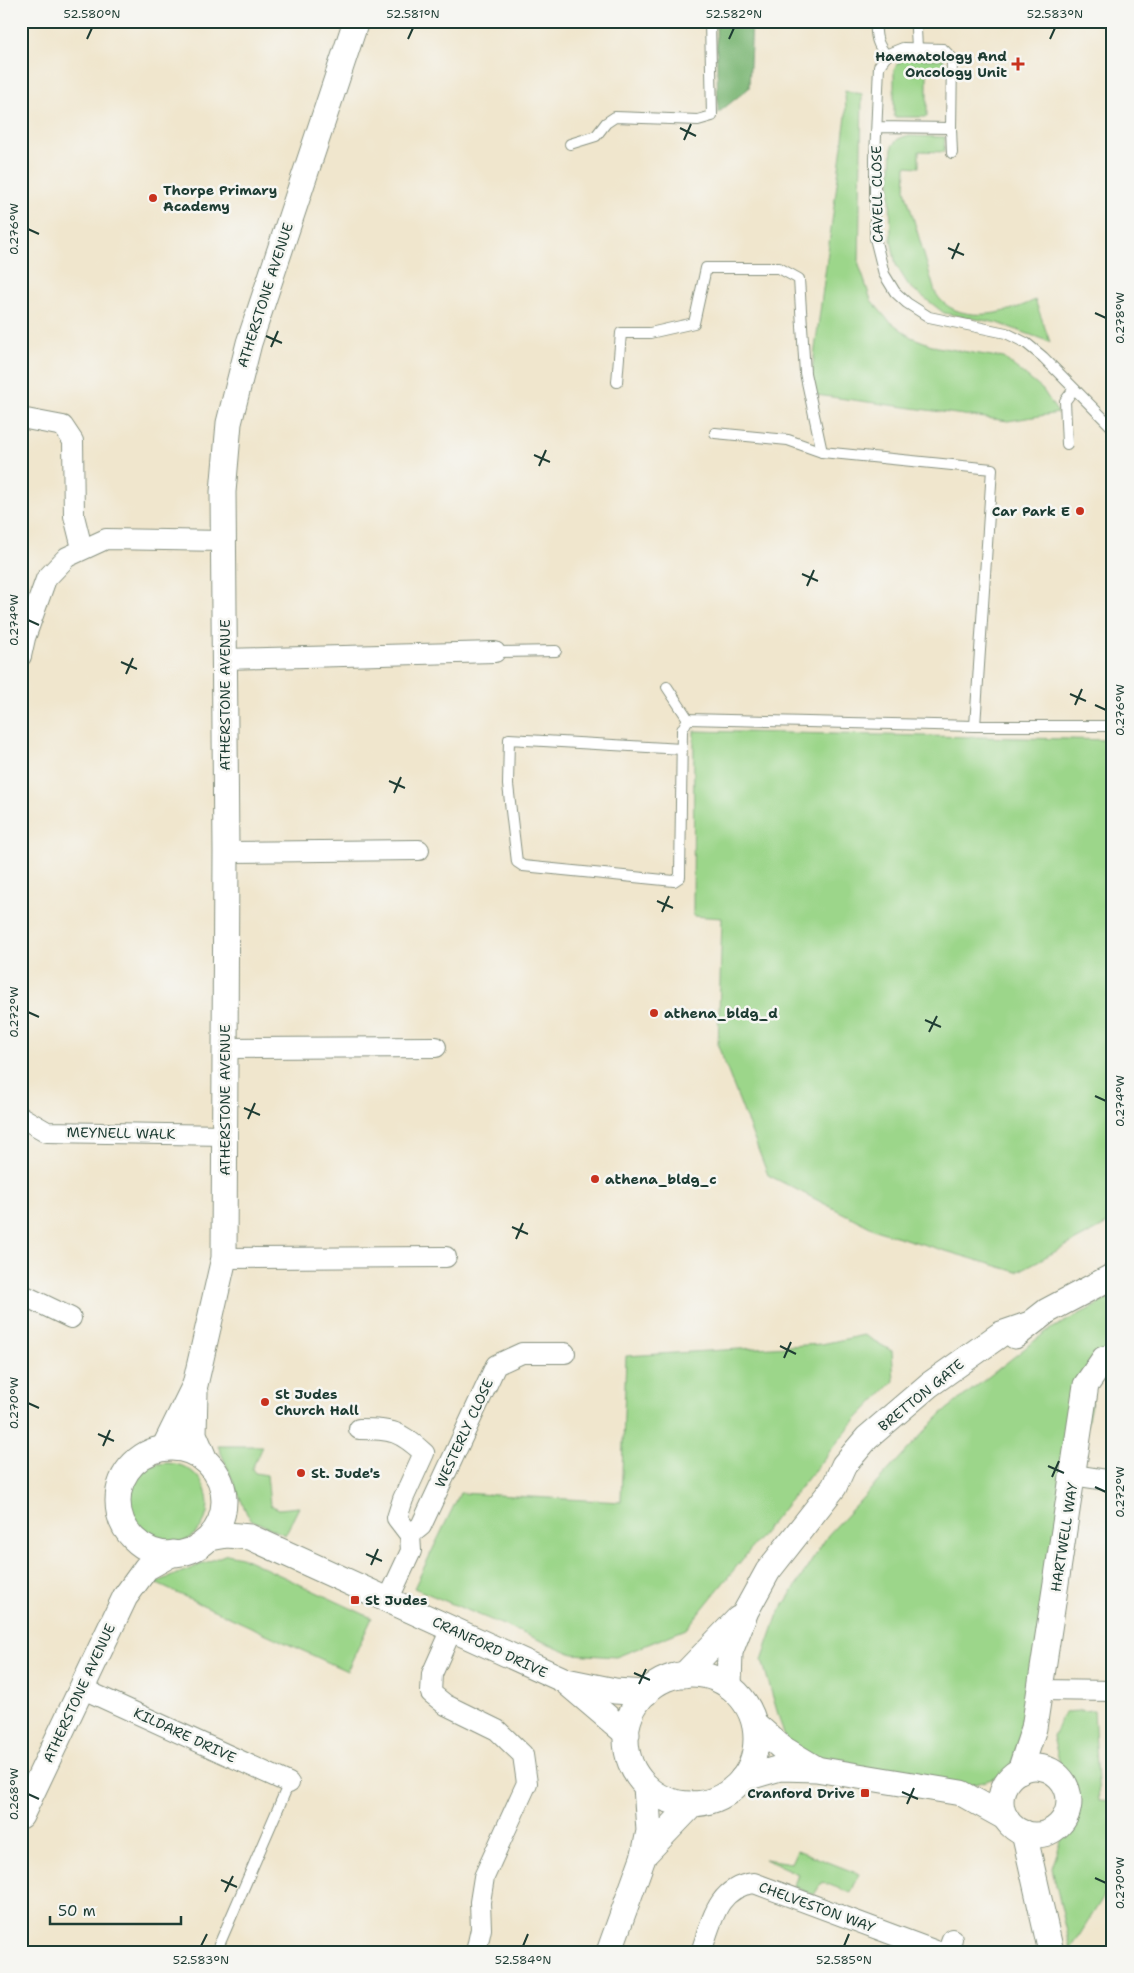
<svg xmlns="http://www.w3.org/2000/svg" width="1134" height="1973" font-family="'Shantell Sans',sans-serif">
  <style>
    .green { fill: #9cd68a; stroke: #5e8a5f }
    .forest { fill: #7db776; stroke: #4e7a55 }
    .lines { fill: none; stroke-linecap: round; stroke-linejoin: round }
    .service-casing { stroke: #889280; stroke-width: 12 }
    .minor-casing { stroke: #889280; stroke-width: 22 }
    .tertiary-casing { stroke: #889280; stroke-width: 27 }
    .service { stroke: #fff; stroke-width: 10 }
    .minor { stroke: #fff; stroke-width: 20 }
    .tertiary { stroke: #fff; stroke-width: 25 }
    .ticks { fill: none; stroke: #1f3d34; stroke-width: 2 }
    .poi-dot { fill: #c8321e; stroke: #f6f6f2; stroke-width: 2 }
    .labels { text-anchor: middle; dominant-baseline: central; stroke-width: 5; stroke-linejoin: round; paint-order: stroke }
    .poi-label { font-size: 14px; font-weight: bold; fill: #1f3d34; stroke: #f6f6f2; text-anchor: start }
    .street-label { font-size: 14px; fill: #1f3d34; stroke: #f6f6f2 }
    .neatline { fill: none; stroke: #1f3d34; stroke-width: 2 }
    .ticks-label { font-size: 12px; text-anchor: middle; fill: #1f3d34 }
  </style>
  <rect width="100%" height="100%" fill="#f6f6f2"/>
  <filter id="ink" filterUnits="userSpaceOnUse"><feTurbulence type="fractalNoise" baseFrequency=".02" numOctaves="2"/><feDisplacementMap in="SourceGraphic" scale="10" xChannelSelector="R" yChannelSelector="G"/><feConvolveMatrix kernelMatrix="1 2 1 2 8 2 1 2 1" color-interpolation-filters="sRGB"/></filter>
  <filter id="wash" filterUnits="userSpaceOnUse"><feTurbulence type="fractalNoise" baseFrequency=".0096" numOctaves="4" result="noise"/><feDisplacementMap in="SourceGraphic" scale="20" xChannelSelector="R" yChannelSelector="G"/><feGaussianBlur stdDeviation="1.12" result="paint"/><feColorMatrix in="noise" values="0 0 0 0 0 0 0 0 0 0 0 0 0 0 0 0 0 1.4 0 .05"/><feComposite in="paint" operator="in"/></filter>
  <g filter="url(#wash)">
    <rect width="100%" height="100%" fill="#f0e6cd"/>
    <g class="green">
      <path d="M905 59H944V67H927V117H894V71L897 64Z"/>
      <path d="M845 91 862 94 859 265 871 300 887 319 911 337 937 347 1004 358 1043 390 1058 413 1008 421 809 394 846 116Z"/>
      <path d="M906 136 945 137 944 152 919 151V167L906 166 905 190 935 292C954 326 1006 315 1035 300L1050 342 998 323 944 313 909 286 896 265 891 240 890 191 892 146 898 139Z"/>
      <path d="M694 731 1113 740V1221L1017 1272 878 1231 768 1175 718 1046 722 918 693 916Z"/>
      <path d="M1112 1297 1113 1352 1101 1355 1034 1685 1010 1771 1006 1775 961 1788 832 1764 787 1745 762 1660 778 1614 828 1535 941 1414 1047 1331Z"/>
      <path d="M864 1335 892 1351 894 1381 851 1425 686 1629 616 1657 573 1654 414 1588 460 1493 621 1502 626 1356 822 1344Z"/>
      <path d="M218 1446H262L252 1469 255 1473 267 1475 270 1505 279 1509 299 1507 285 1535 252 1520 247 1514Z"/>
      <circle cx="167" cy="1504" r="41"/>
      <path d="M227 1554 241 1557 372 1618 347 1671 155 1583Z"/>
      <path d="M1094 1710 1099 1800 1113 1801V1891H1107L1071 1949 1052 1868 1075 1799 1062 1772 1053 1737 1064 1712Z"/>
      <path d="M797 1850 859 1874 851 1893 822 1882 814 1895 794 1886 798 1874 765 1859 791 1863Z"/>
    </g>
    <path class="forest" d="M716 21H752L749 88 718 113Z"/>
  </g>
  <g filter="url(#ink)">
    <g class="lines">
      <g class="service-casing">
        <g id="service">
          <path d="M876 21C875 36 877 45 887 56"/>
          <path d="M917 48 916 29 917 22"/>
          <path d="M877 127 951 128 952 58 943 49 903 48 888 54 879 66 875 158V238L884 274 895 292 907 303 929 317 1006 333 1026 343 1043 357 1113 428"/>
          <path d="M951 128 952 153"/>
          <path d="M570 144 596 136 606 123 615 117 698 120 712 116 710 21"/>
          <path d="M617 382 621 333H650L694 323 706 268H779L799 279 805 373 822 452"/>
          <path d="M715 433 788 440 822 452 992 469 975 726"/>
          <path d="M1067 444 1065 401 1074 389"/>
          <path d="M495 652 556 651"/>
          <path d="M667 687 688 719 975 726H1113"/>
          <path d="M682 749 509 739 508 785 517 862 523 866 674 881 680 877 682 730 688 719"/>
          <path d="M216 1952 289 1783"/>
        </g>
      </g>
      <g class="minor-casing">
        <g id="minor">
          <path d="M21 418 63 426 73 441 74 516 82 548"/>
          <path d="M21 656 25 638 46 579 67 557 106 539 224 541"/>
          <path d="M225 659 495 652"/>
          <path d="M226 852 419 850"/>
          <path d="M226 1048 436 1047"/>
          <path d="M21 1117 47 1132 225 1135"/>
          <path d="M224 1258 446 1257"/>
          <path d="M21 1294 71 1318"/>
          <path d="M359 1429C392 1429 400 1431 424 1453L403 1499 397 1518 410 1535 411 1551 388 1600"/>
          <path d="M1073 1475 1113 1481"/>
          <path d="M410 1535 421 1526 496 1365 522 1353H565"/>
          <path d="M452 1629 432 1674 431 1693 446 1705 497 1730 523 1755 527 1783 484 1877 480 1902 481 1929 476 1952"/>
          <path d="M81 1688 289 1783"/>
          <path d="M1040 1690 1113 1691"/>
          <path d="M701 1952C712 1921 717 1887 754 1883L939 1952"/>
          <path d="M947 1952 952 1939"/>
        </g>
      </g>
      <g class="tertiary-casing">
        <g id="tertiary">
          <path d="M1015 1336 1047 1311 1113 1276"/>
          <path d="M195 1392 194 1434 205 1460"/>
          <path d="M164 1448 195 1385 224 1258 226 852 223 492 229 423 249 343 356 21"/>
          <circle cx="171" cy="1501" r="53"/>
          <path d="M210 1538 227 1535 250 1537 566 1681 615 1691 646 1693"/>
          <circle cx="691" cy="1739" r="65"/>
          <path d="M684 1675 738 1619"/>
          <path d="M566 1682 627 1734"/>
          <path d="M729 1686 730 1652 746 1611 768 1571 834 1487 844 1465 867 1438 929 1385 1001 1334 1027 1325"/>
          <path d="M755 1724 782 1748 815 1768"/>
          <circle cx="1035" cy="1801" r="34"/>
          <path d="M1020 1771 1034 1728 1086 1385 1104 1359 1113 1357"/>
          <path d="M742 1779 780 1768 816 1769 961 1793 1006 1818"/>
          <path d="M21 1816 125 1597 146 1568 173 1553"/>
          <path d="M1024 1833 1051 1952"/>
          <path d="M644 1855 693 1804"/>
          <path d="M609 1952 644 1855 649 1831 646 1786"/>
        </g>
      </g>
      <use href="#service" class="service"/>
      <use href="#minor" class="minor"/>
      <use href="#tertiary" class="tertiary"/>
    </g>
  </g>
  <path class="ticks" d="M87 39 92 28M408 39 413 28M729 39 734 28M1050 39 1055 28M680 128 696 136M684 140 691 124M28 229 39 234M948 248 964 255M952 259 959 243M1095 313 1106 318M266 336 282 343M271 347 278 331M534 455 550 462M539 466 546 450M802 574 818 581M807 586 814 570M28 620 39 625M121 662 137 669M126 674 133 658M1070 694 1086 701M1075 705 1082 689M1095 705 1106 710M389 781 405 788M394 793 401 777M657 901 673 908M662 912 669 896M28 1012 39 1017M925 1020 941 1027M929 1032 937 1016M1095 1096 1106 1101M244 1108 260 1115M248 1119 255 1103M512 1227 528 1234M516 1239 523 1223M780 1346 796 1354M784 1358 791 1342M28 1403 39 1408M98 1434 114 1441M103 1446 110 1430M1048 1466 1064 1473M1052 1477 1059 1461M1095 1487 1106 1492M366 1554 382 1561M371 1565 378 1549M634 1673 650 1680M639 1684 646 1669M902 1792 918 1799M28 1794 39 1799M907 1804 914 1788M1095 1878 1106 1883M221 1880 237 1887M225 1892 233 1876M201 1946 207 1934M523 1946 528 1934M844 1946 849 1934"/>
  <g class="poi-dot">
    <path d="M1015.5 56.5h5v5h5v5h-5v5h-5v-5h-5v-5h5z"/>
    <circle cx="153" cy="198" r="5"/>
    <circle cx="1080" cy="511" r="5"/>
    <circle cx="654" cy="1013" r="5"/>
    <circle cx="595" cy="1179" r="5"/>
    <circle cx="265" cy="1402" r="5"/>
    <circle cx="301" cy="1473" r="5"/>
    <rect x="350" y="1595" width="10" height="10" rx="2.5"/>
    <rect x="860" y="1788" width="10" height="10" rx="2.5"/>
  </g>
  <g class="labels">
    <g class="poi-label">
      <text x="1007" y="56" text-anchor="end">Haematology And<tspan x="1007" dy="16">Oncology Unit</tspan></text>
      <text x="163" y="190">Thorpe Primary<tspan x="163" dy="16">Academy</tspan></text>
      <text x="1070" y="511" text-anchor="end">Car Park E</text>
      <text x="664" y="1013">athena_bldg_d</text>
      <text x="605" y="1179">athena_bldg_c</text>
      <text x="275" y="1394">St Judes<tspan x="275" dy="16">Church Hall</tspan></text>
      <text x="311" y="1473">St. Jude's</text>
      <text x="365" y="1600">St Judes</text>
      <text x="855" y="1793" text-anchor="end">Cranford Drive</text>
    </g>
    <g class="street-label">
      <text transform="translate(877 194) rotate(-91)">CAVELL CLOSE</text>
      <text transform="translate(265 295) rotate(-72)">ATHERSTONE AVENUE</text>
      <text transform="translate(225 695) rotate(-90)">ATHERSTONE AVENUE</text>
      <text transform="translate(225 1100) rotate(-90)">ATHERSTONE AVENUE</text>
      <text transform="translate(121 1133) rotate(1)">MEYNELL WALK</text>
      <text transform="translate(921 1395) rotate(-39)">BRETTON GATE</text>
      <text transform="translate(464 1433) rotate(-65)">WESTERLY CLOSE</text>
      <text transform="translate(1064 1537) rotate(-81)">HARTWELL WAY</text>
      <text transform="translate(490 1647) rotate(25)">CRANFORD DRIVE</text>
      <text transform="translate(79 1693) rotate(-65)">ATHERSTONE AVENUE</text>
      <text transform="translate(185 1735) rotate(25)">KILDARE DRIVE</text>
      <text transform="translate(817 1907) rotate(20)">CHELVESTON WAY</text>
    </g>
  </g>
  <rect width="1134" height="1973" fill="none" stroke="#f6f6f2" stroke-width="55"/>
  <path d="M50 1916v8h131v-8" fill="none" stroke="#1f3d34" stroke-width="2.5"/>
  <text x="58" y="1916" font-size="15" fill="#1f3d34" stroke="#f6f6f2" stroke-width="4" paint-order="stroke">50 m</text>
  <rect x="28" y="28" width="1078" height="1918" class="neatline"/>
  <g class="ticks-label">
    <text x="92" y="18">52.580°N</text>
    <text x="413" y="18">52.581°N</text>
    <text x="734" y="18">52.582°N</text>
    <text x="1055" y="18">52.583°N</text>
    <text transform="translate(14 229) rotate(-90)" y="4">0.276°W</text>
    <text transform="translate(1120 318) rotate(-90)" y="4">0.278°W</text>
    <text transform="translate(14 620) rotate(-90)" y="4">0.274°W</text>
    <text transform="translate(1120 710) rotate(-90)" y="4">0.276°W</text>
    <text transform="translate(14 1012) rotate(-90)" y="4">0.272°W</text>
    <text transform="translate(1120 1101) rotate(-90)" y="4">0.274°W</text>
    <text transform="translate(14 1403) rotate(-90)" y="4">0.270°W</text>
    <text transform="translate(1120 1492) rotate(-90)" y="4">0.272°W</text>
    <text transform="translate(14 1794) rotate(-90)" y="4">0.268°W</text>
    <text transform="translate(1120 1883) rotate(-90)" y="4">0.270°W</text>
    <text x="201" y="1964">52.583°N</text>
    <text x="523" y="1964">52.584°N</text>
    <text x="844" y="1964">52.585°N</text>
  </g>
</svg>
